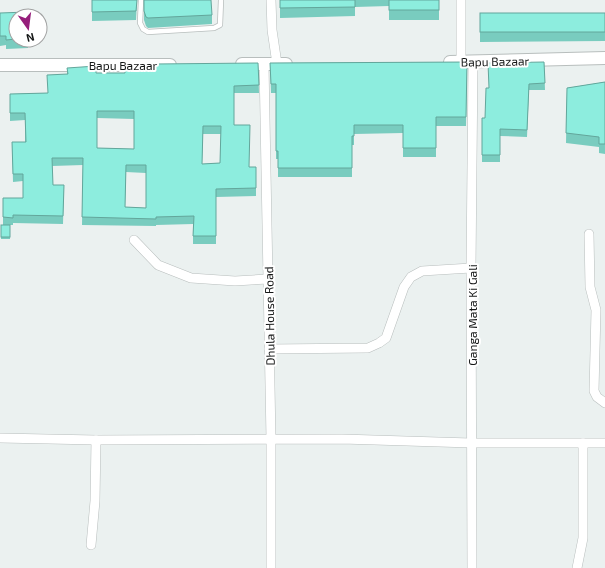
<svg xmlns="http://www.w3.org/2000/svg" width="605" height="568" font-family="'Exo 2',sans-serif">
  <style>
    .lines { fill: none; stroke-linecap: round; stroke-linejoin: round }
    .service-casing { stroke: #b8bebd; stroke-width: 6 }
    .minor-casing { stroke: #b8bebd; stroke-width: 10 }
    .tertiary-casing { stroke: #b8bebd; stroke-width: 14 }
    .service { stroke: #fff; stroke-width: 4.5 }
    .minor { stroke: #fff; stroke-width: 9 }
    .tertiary { stroke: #fff; stroke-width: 12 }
    .wall { fill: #79ccbf; fill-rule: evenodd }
    .building { fill: #8dedde; stroke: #63a69b; fill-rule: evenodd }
    .labels { text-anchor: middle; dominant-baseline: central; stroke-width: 4; stroke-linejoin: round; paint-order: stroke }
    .street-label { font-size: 12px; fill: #141616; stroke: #fff }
  </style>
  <rect width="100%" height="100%" fill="#ebf1f0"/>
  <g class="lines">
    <g class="service-casing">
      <path id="service" d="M141 0 140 23 143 29 148 32 214 28 220 25 221 0"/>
    </g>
    <g class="minor-casing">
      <g id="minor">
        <path d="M271 0 272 30 277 64"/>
        <path d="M461 0V62"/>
        <path d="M264 64 271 439V568"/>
        <path d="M589 234 590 287 596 310 594 391 597 397 605 403"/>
        <path d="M134 240 158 265 191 278 235 281 268 279"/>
        <path d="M269 349 368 348 379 343 386 338 404 287 411 277 422 271 471 268"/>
        <path d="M0 438 96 440 342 439 471 443H605"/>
        <path d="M91 545 95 501 96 440"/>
        <path d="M472 568 471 268 473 62"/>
        <path d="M577 568 583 538V443"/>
      </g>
    </g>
    <g class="tertiary-casing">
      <g id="tertiary">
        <path d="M450 62 605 58"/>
        <path d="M242 64H286"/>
        <path d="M0 65H170"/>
      </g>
    </g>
    <use href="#service" class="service"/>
    <use href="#minor" class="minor"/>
    <use href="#tertiary" class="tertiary"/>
  </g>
  <g class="wall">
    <path d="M92 0H137L136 20 92 21Z"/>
    <path d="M144 0 212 15V24L148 28 146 26 144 20Z"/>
    <path d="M280 0H439V20H389V6L355 7V16L280 18Z"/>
    <path d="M0 13 16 16V40H28V48L6 49V45L0 46Z"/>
    <path d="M480 13H605V41L480 42Z"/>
    <path d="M467 62 466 126H436V157H403V133L354 134V145H352V177H278V159H276V93H271L270 63Z"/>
    <path d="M544 62 545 90H529L527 137 500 136V162H482V118H485L489 88Z"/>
    <path d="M258 63 259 93H234V125L249 167H256V196L216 197V244H193V224L156 225V226L82 225 83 165 52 166 53 185H64L63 224 13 223V225H10V239H1V225H3V198H23V181L13 182 12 142H25V120L10 121V94L48 93 67 74V68L96 73H125L155 70ZM97 118 134 119V149L97 148ZM203 134H221L220 163 202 164ZM126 172 146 173V208L125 207Z"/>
    <path d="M605 82V154L599 153V147L566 143 567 88Z"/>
  </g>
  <g class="building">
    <path d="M92 0H137L136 11 92 12Z"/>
    <path d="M144 0H211L212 15 148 18 146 17 144 11Z"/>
    <path d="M280 0H355V7L280 8Z"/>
    <rect x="389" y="0" width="50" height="10"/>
    <path d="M27 12 28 16H16V39L6 40V36H0V13Z"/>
    <rect x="480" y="13" width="125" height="19"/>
    <path d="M467 62 466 117H436V148H403V125H354V136H352V168H278V151H276V84H271L270 63Z"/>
    <path d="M544 62 545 83 529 84 527 130 500 129V155H482V118H485L486 88H489L488 63Z"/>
    <path d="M258 63 259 85 234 86V125H250L249 167H256V188L216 189V236H193L194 216 156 217V219L82 217 83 158H52L53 185H64L63 216 13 215V218L3 217V198H23V174H13L12 142H26L25 113H10V94L48 93 47 75 68 74 67 68 96 66V73H125V70H155L154 64ZM97 111H134V149L97 148ZM203 126H221L220 163 202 164ZM126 165H146V208L125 207Z"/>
    <path d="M605 82V144H599V137L566 133 567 88Z"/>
    <rect x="1" y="225" width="9" height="12"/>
  </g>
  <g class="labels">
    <g class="street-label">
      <text transform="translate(495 61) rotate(-1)">Bapu Bazaar</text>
      <text x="123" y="65">Bapu Bazaar</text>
      <text transform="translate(472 315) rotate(-90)">Ganga Mata Ki Gali</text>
      <text transform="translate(269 316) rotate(-91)">Dhula House Road</text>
    </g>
  </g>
  <g transform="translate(28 28) rotate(166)"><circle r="19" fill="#ffffff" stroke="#a1a2a2"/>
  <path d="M0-3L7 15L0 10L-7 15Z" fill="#961f7b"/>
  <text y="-6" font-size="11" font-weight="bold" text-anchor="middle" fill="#141616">N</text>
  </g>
</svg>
